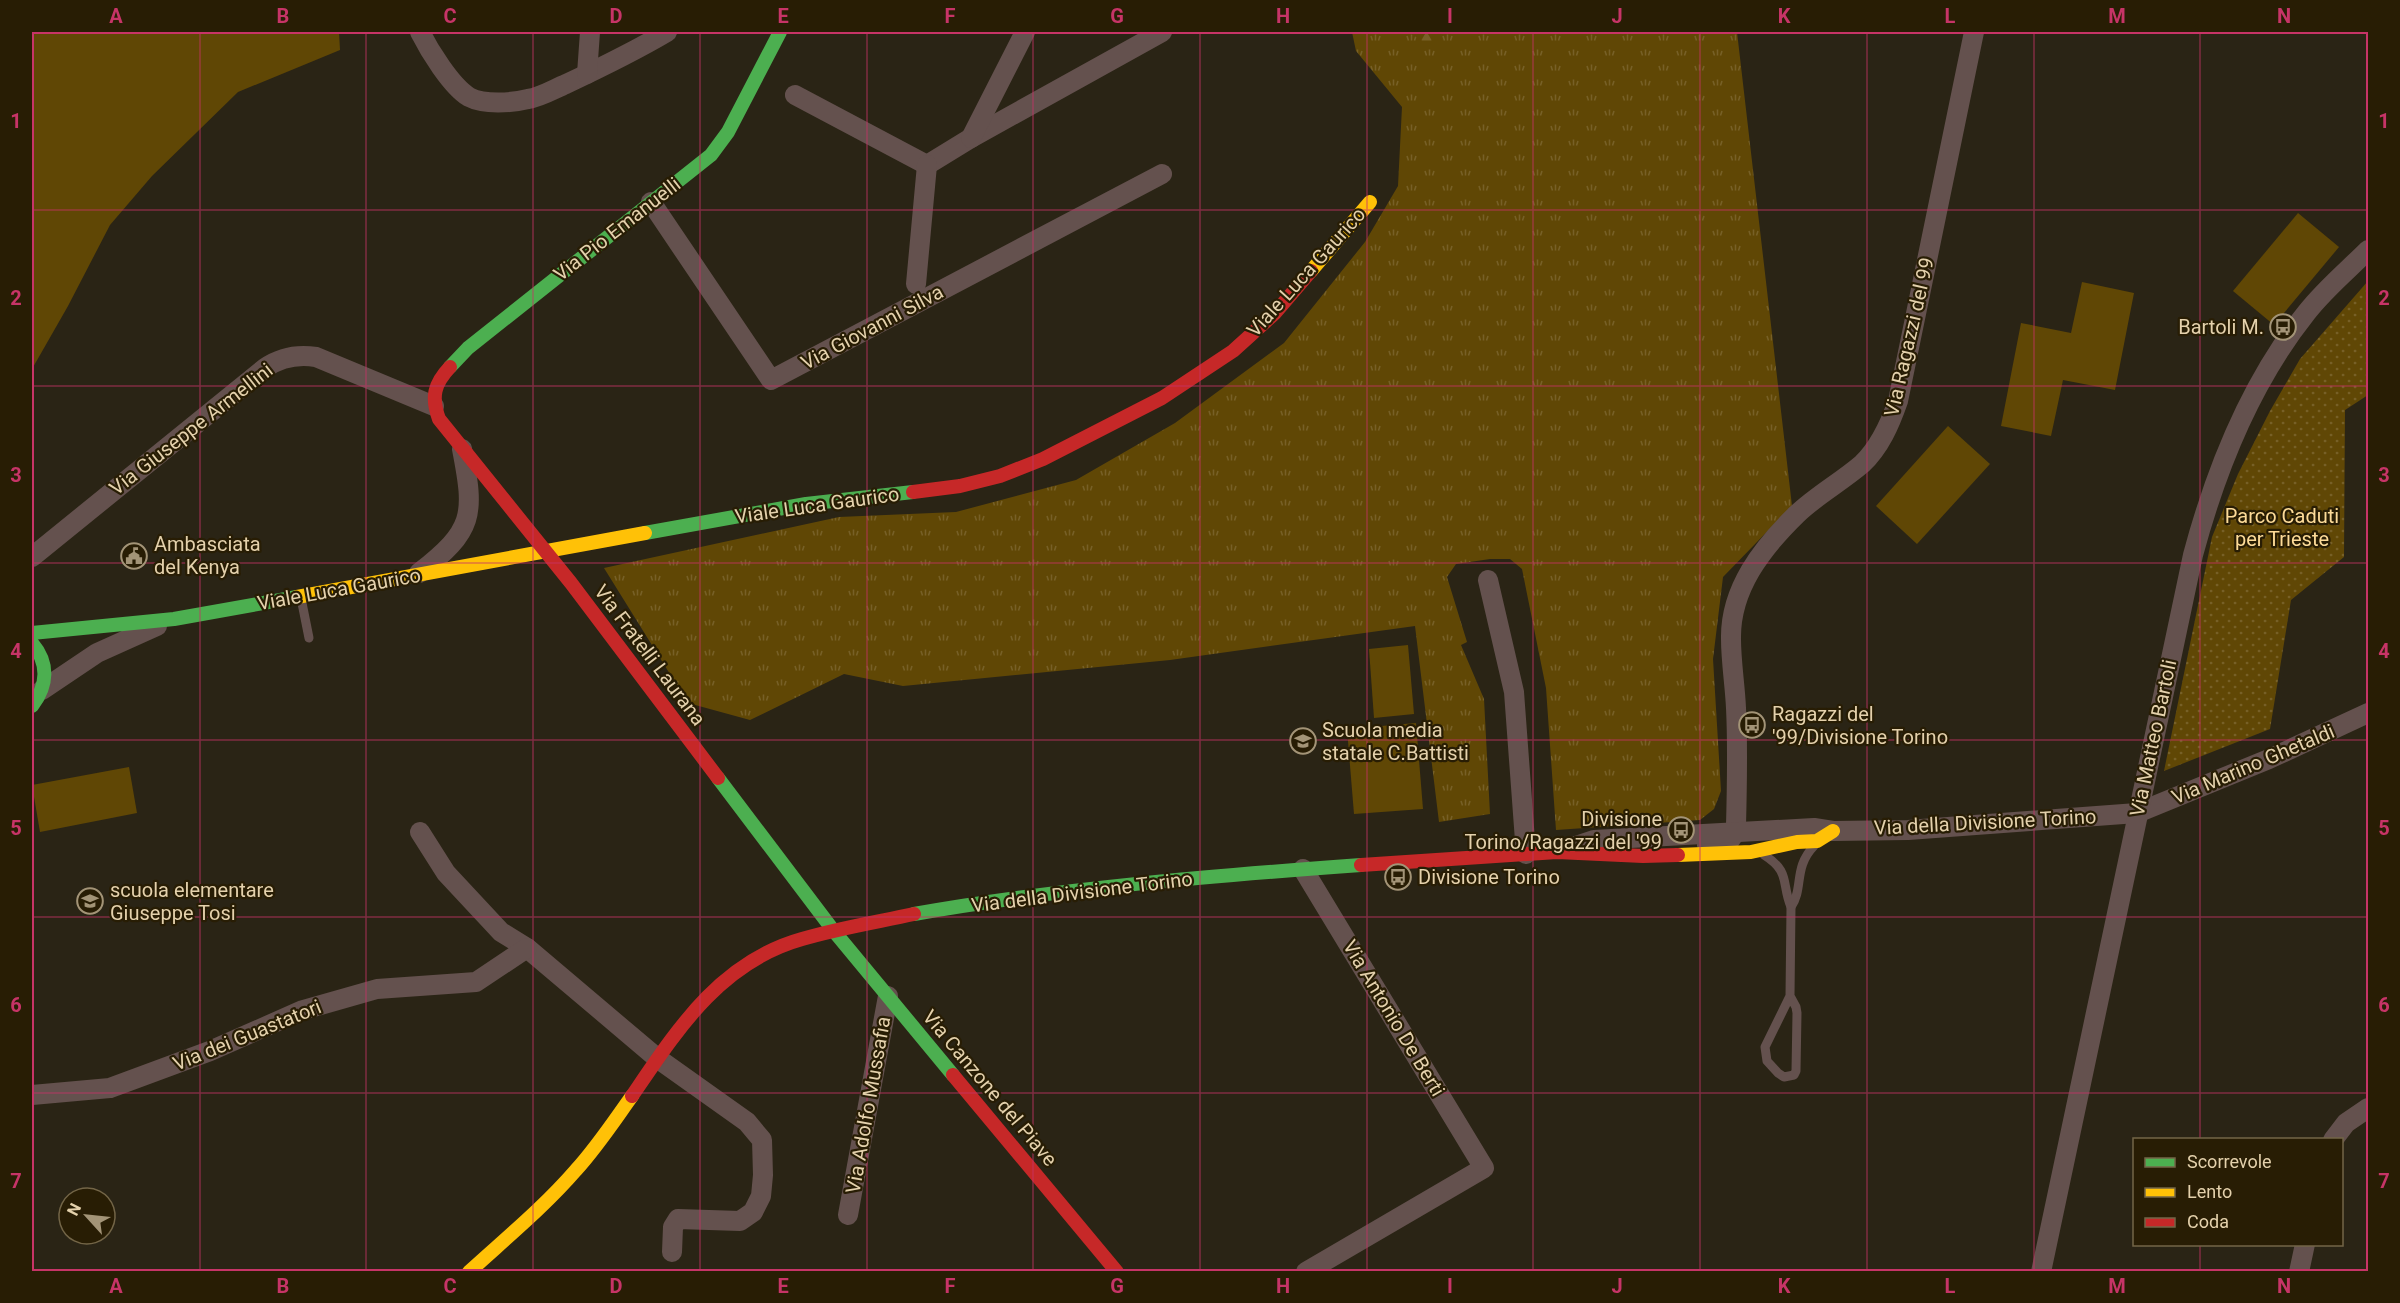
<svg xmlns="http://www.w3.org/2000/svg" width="2400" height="1303" font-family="Roboto,sans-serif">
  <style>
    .grass { fill: url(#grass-tufts) }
    .forest { fill: url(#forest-firs) }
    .park { fill: url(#park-dots) }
    .pitch { fill: #604705 }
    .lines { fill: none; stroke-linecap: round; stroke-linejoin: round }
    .lane { stroke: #64514e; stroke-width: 9 }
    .street { stroke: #64514e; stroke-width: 20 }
    .fast { stroke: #4caf50; stroke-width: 14 }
    .slow { stroke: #ffc107; stroke-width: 14 }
    .jam { stroke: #c62828; stroke-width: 14 }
    .grid { fill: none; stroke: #c73467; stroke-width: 1.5; stroke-opacity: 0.55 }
    .labels { text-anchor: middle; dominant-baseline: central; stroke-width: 4.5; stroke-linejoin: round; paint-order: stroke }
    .street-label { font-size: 20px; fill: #e4d1ac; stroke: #281d04 }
    .poi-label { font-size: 20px; fill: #e4d1ac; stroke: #281d04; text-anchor: start }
    .park-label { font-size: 20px; fill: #fddb98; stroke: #281d04 }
    .neatline { fill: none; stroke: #c73467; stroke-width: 2 }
    .grid-label { font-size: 20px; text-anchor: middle; font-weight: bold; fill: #c73467 }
  </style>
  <defs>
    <pattern id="grass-tufts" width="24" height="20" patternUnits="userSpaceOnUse" patternTransform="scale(1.5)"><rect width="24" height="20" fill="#604705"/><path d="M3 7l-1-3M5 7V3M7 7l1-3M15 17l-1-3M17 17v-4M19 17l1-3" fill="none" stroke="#776027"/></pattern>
    <pattern id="forest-firs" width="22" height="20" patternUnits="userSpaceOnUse" patternTransform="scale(1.5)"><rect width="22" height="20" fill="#604705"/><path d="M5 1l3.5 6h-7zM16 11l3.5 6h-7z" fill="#776027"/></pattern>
    <pattern id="park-dots" width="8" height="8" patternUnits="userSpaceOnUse" patternTransform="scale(1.5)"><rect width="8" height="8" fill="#604705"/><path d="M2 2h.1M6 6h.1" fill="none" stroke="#776027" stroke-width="1.8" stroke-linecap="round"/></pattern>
  </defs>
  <rect width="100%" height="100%" fill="#2a2415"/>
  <path class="grass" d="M1352 32H1737L1792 506 1723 577 1713 659 1721 791 1714 809 1700 820 1556 830 1546 688 1522 569 1510 559H1490L1456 564 1447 577 1467 642 1461 645 1484 699 1490 814 1439 822 1415 626 1170 660 903 686 844 674 750 720 688 703 604 568 839 517 956 512 1076 480 1175 423 1284 343 1365 242 1398 186 1402 107 1356 51Z"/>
  <path class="forest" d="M1408 32H1443L1427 44Z"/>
  <path class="park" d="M2368 281V395L2345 410 2344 557 2291 600 2270 729 2164 771 2212 537 2238 474 2270 411 2300 359Z"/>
  <g class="pitch">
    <path d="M32 32H339L340 50 238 92 152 176 110 225 68 306 32 369Z"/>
    <path d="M2298 213 2339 247 2274 325 2233 291Z"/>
    <path d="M2082 282 2134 293 2115 390 2063 380 2051 436 2001 426 2021 323 2071 333Z"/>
    <path d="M1948 426 1990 464 1917 544 1876 506Z"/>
    <path d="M1408 645 1414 714 1374 718 1369 649Z"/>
    <path d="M1416 723 1423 809 1354 814 1347 729Z"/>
    <path d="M129 767 137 813 40 832 32 785Z"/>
  </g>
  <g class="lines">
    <g class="lane">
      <path d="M301 598 309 638"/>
      <path d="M1764 855C1791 872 1781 883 1791 907L1790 996 1765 1047 1767 1061 1778 1073 1784 1077 1794 1075 1796 1071 1797 1013 1796 1007 1790 996"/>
      <path d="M1791 907C1804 888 1793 868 1814 846"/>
    </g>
    <g class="street">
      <path d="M420 32C429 50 451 86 469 97 484 105 512 103 528 99 541 97 554 89 566 84 600 68 635 51 667 32"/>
      <path d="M587 74 590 32"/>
      <path d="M795 95 927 165 971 138 1162 32"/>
      <path d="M971 138 1025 32"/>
      <path d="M651 202 771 380 1162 174"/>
      <path d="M916 284 927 165"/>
      <path d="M32 557 265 368C281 357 297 354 316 357L434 406"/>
      <path d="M419 573C474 530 475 516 462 449"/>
      <path d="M1488 580 1514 692 1526 854"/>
      <path d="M42 690 97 653 157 626"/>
      <path d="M420 832 446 873 501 932 527 948 657 1058 747 1122 762 1140 763 1175 761 1196 753 1212 740 1221 678 1219 673 1227 672 1252"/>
      <path d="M1707 845C1725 843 1732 846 1736 826 1737 787 1738 747 1736 708 1735 685 1731 662 1731 639 1730 589 1762 548 1797 514 1817 495 1841 482 1862 464 1880 447 1890 424 1898 401L1974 32"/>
      <path d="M1570 848 1594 840 1814 828 1833 831 1908 830 2137 813 2269 759 2368 713"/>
      <path d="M1303 869 1484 1168 1306 1272"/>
      <path d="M32 1095 110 1088 210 1051 303 1010 377 989 476 982 527 948"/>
      <path d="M2333 1140 2346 1123 2368 1108"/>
      <path d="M848 1215 888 996"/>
      <path d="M2041 1272 2193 555C2216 469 2251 382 2307 312 2325 289 2348 270 2368 250"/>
      <path d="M2299 1272 2305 1244"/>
    </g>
    <g class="fast">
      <path d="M450 367 468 348 711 155 728 132 780 32"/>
      <path d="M645 533 806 504 913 492"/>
      <path d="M32 633 174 619 297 597"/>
      <path d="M32 643C49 663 48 685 32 706"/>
      <path d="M718 778 833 930 953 1075"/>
      <path d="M914 914C1061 888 1212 876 1361 865"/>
    </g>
    <g class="slow">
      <path d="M1311 271 1370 202"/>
      <path d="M297 597 645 533"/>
      <path d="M1678 855 1751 852 1797 842 1817 841 1833 831"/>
      <path d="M469 1272C505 1239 544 1207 576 1170 597 1147 614 1121 632 1096"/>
    </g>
    <g class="jam">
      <path d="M450 367C434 384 431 397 439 419L571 583 718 778"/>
      <path d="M913 492 960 486 1000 476 1043 459 1162 398 1233 351 1275 313 1311 271"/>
      <path d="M1361 865 1557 852 1643 856 1678 855"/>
      <path d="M953 1075 1117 1272"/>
      <path d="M632 1096C677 1030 720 962 802 939 839 928 877 922 914 914"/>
    </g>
  </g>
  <path class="grid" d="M200 32V1272M366 32V1272M533 32V1272M700 32V1272M867 32V1272M1033 32V1272M1200 32V1272M1367 32V1272M1533 32V1272M1700 32V1272M1867 32V1272M2034 32V1272M2200 32V1140M32 210H2368M32 386H2368M32 563H2368M32 740H2368M32 917H2368M32 1093H2368M2200 1244V1272"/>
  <defs>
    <g id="bus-ring" transform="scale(1.35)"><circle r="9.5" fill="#281d04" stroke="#a39477" stroke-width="1.5"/><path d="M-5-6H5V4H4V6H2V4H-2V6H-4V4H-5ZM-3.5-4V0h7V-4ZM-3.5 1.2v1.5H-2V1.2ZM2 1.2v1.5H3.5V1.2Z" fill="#a39477"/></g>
    <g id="civic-ring" transform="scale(1.35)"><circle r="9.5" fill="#281d04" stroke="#a39477" stroke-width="1.5"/><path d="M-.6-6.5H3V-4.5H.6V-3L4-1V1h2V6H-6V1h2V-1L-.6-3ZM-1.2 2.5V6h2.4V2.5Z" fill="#a39477"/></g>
    <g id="school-ring" transform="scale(1.35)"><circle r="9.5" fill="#281d04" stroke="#a39477" stroke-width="1.5"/><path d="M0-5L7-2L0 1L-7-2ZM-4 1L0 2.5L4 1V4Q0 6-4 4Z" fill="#a39477"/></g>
  </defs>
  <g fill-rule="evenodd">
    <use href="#bus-ring" x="2283" y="327"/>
    <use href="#civic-ring" x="134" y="556"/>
    <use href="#bus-ring" x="1752" y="725"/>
    <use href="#school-ring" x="1303" y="741"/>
    <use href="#bus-ring" x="1681" y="830"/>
    <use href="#bus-ring" x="1398" y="877"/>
    <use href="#school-ring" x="90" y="901"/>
  </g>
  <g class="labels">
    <g class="street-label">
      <text transform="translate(617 229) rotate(-38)">Via Pio Emanuelli</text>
      <text transform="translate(1306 272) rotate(-48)">Viale Luca Gaurico</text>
      <text transform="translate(872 327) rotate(-28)">Via Giovanni Silva</text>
      <text transform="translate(1909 337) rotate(-77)">Via Ragazzi del 99</text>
      <text transform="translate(191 429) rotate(-38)">Via Giuseppe Armellini</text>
      <text transform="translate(817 505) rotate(-8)">Viale Luca Gaurico</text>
      <text transform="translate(339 589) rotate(-10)">Viale Luca Gaurico</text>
      <text transform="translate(650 655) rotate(53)">Via Fratelli Laurana</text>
      <text transform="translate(2153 738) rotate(-78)">Via Matteo Bartoli</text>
      <text transform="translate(2253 764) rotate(-23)">Via Marino Ghetaldi</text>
      <text transform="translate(1985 822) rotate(-3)">Via della Divisione Torino</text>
      <text transform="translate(1082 892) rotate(-7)">Via della Divisione Torino</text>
      <text transform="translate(1394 1018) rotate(59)">Via Antonio De Berti</text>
      <text transform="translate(247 1035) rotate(-22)">Via dei Guastatori</text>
      <text transform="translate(990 1088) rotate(50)">Via Canzone del Piave</text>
      <text transform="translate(868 1105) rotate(-80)">Via Adolfo Mussafia</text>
    </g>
    <g class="poi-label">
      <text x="2264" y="327" text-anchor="end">Bartoli M.</text>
      <text x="154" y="544">Ambasciata<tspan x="154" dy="23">del Kenya</tspan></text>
      <text x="1772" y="714">Ragazzi del<tspan x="1772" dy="23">'99/Divisione Torino</tspan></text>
      <text x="1322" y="730">Scuola media<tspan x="1322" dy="23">statale C.Battisti</tspan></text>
      <text x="1662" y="819" text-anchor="end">Divisione<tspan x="1662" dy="23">Torino/Ragazzi del '99</tspan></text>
      <text x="1418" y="877">Divisione Torino</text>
      <text x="110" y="890">scuola elementare<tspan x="110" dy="23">Giuseppe Tosi</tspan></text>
    </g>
    <g class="park-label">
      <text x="2282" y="516">Parco Caduti<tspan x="2282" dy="23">per Trieste</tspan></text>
    </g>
  </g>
  <rect width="2400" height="1303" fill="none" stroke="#281d04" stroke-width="66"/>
  <rect x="2133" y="1138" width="210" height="108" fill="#281d04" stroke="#736547" stroke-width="1.5"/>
  <rect x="2145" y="1158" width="30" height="9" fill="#4caf50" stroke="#736547" stroke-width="1.5"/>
  <text x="2187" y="1168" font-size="18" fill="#e4d1ac">Scorrevole</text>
  <rect x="2145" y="1188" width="30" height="9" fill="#ffc107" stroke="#736547" stroke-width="1.5"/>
  <text x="2187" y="1198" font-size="18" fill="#e4d1ac">Lento</text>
  <rect x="2145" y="1218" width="30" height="9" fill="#c62828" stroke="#736547" stroke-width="1.5"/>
  <text x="2187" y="1228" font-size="18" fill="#e4d1ac">Coda</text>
  <g transform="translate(87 1216) rotate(297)"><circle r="28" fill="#281d04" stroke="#736547" stroke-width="1.5"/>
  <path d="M0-4.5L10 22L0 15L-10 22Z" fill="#a39477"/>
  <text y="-9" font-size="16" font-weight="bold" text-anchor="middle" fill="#e4d1ac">N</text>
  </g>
  <rect x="33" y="33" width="2334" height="1237" class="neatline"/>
  <g class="grid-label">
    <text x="116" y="23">A</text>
    <text x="283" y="23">B</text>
    <text x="450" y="23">C</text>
    <text x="616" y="23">D</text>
    <text x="783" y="23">E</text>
    <text x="950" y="23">F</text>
    <text x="1117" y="23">G</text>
    <text x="1283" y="23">H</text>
    <text x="1450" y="23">I</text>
    <text x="1617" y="23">J</text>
    <text x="1784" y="23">K</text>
    <text x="1950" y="23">L</text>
    <text x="2117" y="23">M</text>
    <text x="2284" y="23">N</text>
    <text x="16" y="128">1</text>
    <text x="2384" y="128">1</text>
    <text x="16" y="305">2</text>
    <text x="2384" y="305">2</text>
    <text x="16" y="482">3</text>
    <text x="2384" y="482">3</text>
    <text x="16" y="658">4</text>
    <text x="2384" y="658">4</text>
    <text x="16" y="835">5</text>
    <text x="2384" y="835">5</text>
    <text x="16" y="1012">6</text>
    <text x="2384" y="1012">6</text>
    <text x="16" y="1188">7</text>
    <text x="2384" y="1188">7</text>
    <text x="116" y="1293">A</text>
    <text x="283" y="1293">B</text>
    <text x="450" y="1293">C</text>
    <text x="616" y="1293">D</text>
    <text x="783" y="1293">E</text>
    <text x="950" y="1293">F</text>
    <text x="1117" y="1293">G</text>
    <text x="1283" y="1293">H</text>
    <text x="1450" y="1293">I</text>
    <text x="1617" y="1293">J</text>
    <text x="1784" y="1293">K</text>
    <text x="1950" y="1293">L</text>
    <text x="2117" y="1293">M</text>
    <text x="2284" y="1293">N</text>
  </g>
</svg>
